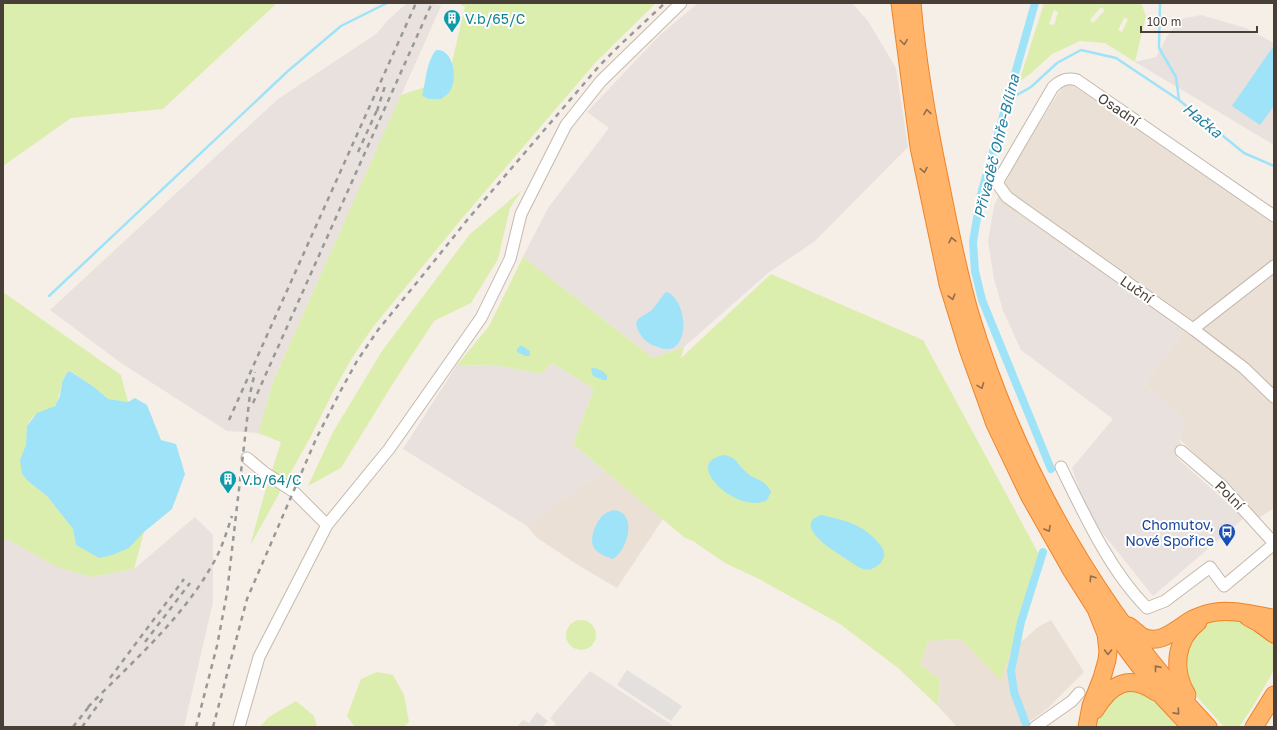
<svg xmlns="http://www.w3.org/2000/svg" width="1277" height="730" font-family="'Golos Text',sans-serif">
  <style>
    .residential { fill: #eae0d6 }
    .industrial { fill: #e8e1dd }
    .green { fill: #dceead; fill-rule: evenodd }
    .parking { fill: #e4e0dd }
    .water { fill: #9fe3f8 }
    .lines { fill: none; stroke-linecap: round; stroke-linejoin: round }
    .stream { stroke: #9fe3f8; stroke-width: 2.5 }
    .canal { stroke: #9fe3f8; stroke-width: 8 }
    .minor-casing { stroke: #c5b8ac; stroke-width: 13 }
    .highway-casing { stroke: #ee842a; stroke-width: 19 }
    .minor { stroke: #fff; stroke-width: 11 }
    .highway { stroke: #ffb46a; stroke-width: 17 }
    .rail { stroke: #989898; stroke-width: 2.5; stroke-dasharray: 5 5; stroke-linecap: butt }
    .oneway { stroke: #926e4b }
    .labels { text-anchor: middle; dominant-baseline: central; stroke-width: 4; stroke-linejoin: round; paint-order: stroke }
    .culture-label { font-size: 14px; fill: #0d838f; stroke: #fff; text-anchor: start }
    .street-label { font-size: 14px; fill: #4a3f36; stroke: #fff }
    .transit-label { font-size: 14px; fill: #164399; stroke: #fff; text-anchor: end }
    .water-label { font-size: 15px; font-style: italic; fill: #1f7f9f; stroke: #fff }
  </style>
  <rect width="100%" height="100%" fill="#f6efe8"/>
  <g class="residential">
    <path d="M1066 81 1274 221V508L1259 518 1222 479 1179 439 1184 418 1144 385 1185 330 996 201 1019 156Z"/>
    <path d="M605 471 663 519 617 588 578 565 536 537 527 526 567 496Z"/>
    <path d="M1051 620 1084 672 1048 708 1022 727H957L938 706 940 679 920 665 928 641 961 639 1001 680 1012 650 1038 627Z"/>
  </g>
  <g class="industrial">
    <path d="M407 3H432L441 6 273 382 258 433 227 431 121 363 50 310 278 99 376 34 388 20Z"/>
    <path d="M698 3H852L868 21 896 68 908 147 815 241 768 273 684 347 653 358 523 257 548 208 609 128 587 112 660 35Z"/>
    <path d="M1201 15 1246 28 1274 43V145L1135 62 1156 57 1168 35 1181 19Z"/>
    <path d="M996 201 1185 330 1144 385 1184 418 1179 439 1183 450 1176 457 1244 518 1153 596 1088 515 1072 468 1113 419 1021 350 1003 311 994 279 988 241 994 207Z"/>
    <path d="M552 363 594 389 573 444 605 471 567 496 527 526 403 449 457 365 500 366 541 374Z"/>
    <path d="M195 517 213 535V602L184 727H3V542L7 539 57 567 91 577 134 569Z"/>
    <path d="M590 671 675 727H553L556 724 550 718Z"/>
  </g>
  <g class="green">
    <path d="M3 3H277L163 109 71 118 3 166Z"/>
    <path d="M458 3H656L596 62 464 216 373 327 352 358 334 390 311 436 250 546 264 495 281 442 258 433 273 382 401 95 425 87 422 96 454 76 452 62 465 7Z"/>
    <path d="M1044 3H1141L1146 16 1135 62 1105 43 1080 41 1052 54 1030 74 1019 82ZM1101 7 1105 10 1093 23 1090 20ZM1054 10 1058 12 1054 25 1049 24ZM1124 18 1128 19 1122 32 1118 30Z"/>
    <path d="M522 190 510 208 498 259 471 303 434 321 392 385 341 468 308 486 333 432 382 351 470 234Z"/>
    <path d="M523 257 653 358 684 347 681 358 771 274 923 340 1042 560 1001 681 961 639 928 641 920 665 940 679 938 706 898 668 840 624 759 579 725 563 693 541 685 538 573 444 594 389 552 363 541 374 500 366 457 365 489 326Z"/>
    <path d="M3 292 121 375 128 402 108 399 94 387 71 371C59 376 62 394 56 404 50 412 32 410 27 427 26 433 28 440 26 446 25 451 22 456 20 460L29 482 47 496 73 529 76 545 129 548 144 532 134 569 91 577 57 567 7 539 3 542Z"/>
    <path d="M1216 618 1240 620 1271 639 1274 642V670L1252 708 1239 727H1224L1188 687 1184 652 1204 624Z"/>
    <circle cx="581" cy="635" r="15"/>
    <path d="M377 672 393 675 404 695 409 722 404 727H355L347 716 361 679Z"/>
    <path d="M1122 689 1146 692 1178 727H1093L1097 718Z"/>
    <path d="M296 701 314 716 317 727H260L269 717Z"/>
  </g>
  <g class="parking">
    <path d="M627 670 682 706 671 721 617 685Z"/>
    <path d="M537 712 548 721 542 727H517L523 720 529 723Z"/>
  </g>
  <g class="water">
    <path d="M1272 48 1274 49V106L1260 125 1232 106Z"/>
    <path d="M436 50C454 48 458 80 450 91 448 94 444 97 441 99H429L422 96C426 81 426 62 436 50Z"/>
    <path d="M667 292C685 300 690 339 673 348 666 351 658 347 652 345 644 341 638 333 636 324L638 319 652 310 665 293Z"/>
    <path d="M521 345 530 351V356H525L517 352V349Z"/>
    <path d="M592 368C598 368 604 371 607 376V380H603L593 376 591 370Z"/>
    <path d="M70 371 94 387 108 399 128 402 135 398 147 405 161 440 176 444 185 474 172 509 144 532 129 548 112 555 99 558 76 545 73 529 47 496 29 482 22 474 20 460 26 445 27 426 37 413 55 406 60 396 62 382 67 373Z"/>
    <path d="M724 455C737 457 737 464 746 472 755 481 765 478 771 492L767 500C738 516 680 462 724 455Z"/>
    <path d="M614 510C638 513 628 550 613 559 607 557 598 554 594 548 588 537 598 516 608 512 610 511 612 511 614 510Z"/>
    <path d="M821 515C840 519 859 523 873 537 877 541 883 547 884 552 886 562 873 572 863 569 857 567 851 562 845 558 835 552 791 525 821 515Z"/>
  </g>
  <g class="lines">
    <g class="stream">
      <path d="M1160 3 1159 48 1176 77 1179 100 1244 153 1274 166"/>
      <path d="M1008 100 1031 87 1057 63 1081 50 1116 58 1179 100"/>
      <path d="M49 296 288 71 341 26 387 3"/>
    </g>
    <g class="canal">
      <path d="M1035 3 981 194 973 242 975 271 982 300 1051 469"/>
      <path d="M1027 727 1014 692 1011 671 1021 622 1043 552"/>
    </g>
    <g class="minor-casing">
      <g id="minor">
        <path d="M1274 216 1077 80C1067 77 1060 80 1053 87L997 183 1007 197 1193 329 1244 368 1274 397"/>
        <path d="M1193 329 1274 266"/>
        <path d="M1181 451 1222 486 1274 543"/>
        <path d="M247 458 265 473 293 491 327 525"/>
        <path d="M1061 467C1084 514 1110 571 1147 608L1165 601 1210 567 1224 586 1274 544"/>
        <path d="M239 727 259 657 327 525 389 449 481 318 510 259 521 214 566 125 601 81 681 3"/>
        <path d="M1035 727 1072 701 1079 693"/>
      </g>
    </g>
    <g class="highway-casing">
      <g id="highway">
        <path d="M900 3 919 147 948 284 968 349 995 424 1029 495 1072 571 1096 609 1106 634 1108 651 1107 660 1102 678 1091 706 1087 727"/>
        <path d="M912 3C917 61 927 120 939 177 948 223 957 269 970 314 1016 467 1098 611 1208 727"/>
        <path d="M1248 617 1259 623 1274 634"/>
        <path d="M1105 620 1163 697 1191 727"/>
        <path d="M1129 626C1133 629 1137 633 1141 636 1160 647 1177 628 1193 619 1200 616 1208 613 1216 612 1236 609 1255 616 1274 618"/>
        <path d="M1187 695C1172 670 1175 640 1198 622"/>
        <path d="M1095 710C1111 684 1129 673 1156 692"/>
        <path d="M1254 727 1274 695"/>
      </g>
    </g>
    <use href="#minor" class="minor"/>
    <use href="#highway" class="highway"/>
    <g class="rail">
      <path d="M377 111 386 83"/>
      <path d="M358 152 378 108"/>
      <path d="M253 403 431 5"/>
      <path d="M229 420 416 3"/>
      <path d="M145 642 190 583"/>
      <path d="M110 678 184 579"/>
      <path d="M88 707C130 664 181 620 211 567 221 551 226 534 232 516"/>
      <path d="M73 727 91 704"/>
      <path d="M82 727 103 698"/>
      <path d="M196 727 217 646 227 593 250 394 255 372"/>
      <path d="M213 727 247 599 316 439 340 392 357 361 378 330 423 275 468 219 600 65 620 45 665 3"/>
    </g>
  </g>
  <defs><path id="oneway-chevron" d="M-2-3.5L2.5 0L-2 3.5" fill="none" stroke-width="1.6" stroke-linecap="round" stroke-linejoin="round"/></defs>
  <g class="oneway">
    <use href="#oneway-chevron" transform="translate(904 42) rotate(83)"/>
    <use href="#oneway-chevron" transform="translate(927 112) rotate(-99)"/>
    <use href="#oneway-chevron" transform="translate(924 170) rotate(79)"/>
    <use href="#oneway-chevron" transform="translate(952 240) rotate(-102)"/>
    <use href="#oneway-chevron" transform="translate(952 297) rotate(75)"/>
    <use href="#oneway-chevron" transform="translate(981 386) rotate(69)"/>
    <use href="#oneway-chevron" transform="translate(1048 529) rotate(61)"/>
    <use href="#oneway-chevron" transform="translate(1092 578) rotate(-124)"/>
    <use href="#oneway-chevron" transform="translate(1108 652) rotate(91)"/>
    <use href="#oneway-chevron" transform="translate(1157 668) rotate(-129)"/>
    <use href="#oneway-chevron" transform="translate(1177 712) rotate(48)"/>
  </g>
  <defs>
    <g id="building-pin" transform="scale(0.9)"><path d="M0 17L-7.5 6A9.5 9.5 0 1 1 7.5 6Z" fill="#0f9aa8" stroke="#fff"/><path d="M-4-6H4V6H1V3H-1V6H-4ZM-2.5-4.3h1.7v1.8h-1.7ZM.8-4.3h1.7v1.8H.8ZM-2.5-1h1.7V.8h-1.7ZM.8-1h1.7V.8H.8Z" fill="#fff"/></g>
    <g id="bus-pin" transform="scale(0.9)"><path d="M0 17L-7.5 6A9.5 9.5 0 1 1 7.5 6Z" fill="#1a4fb4" stroke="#fff"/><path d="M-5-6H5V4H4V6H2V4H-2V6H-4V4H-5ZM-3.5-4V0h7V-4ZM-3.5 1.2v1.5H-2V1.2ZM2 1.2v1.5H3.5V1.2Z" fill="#fff"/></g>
  </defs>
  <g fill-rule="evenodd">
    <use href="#building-pin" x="452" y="18"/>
    <use href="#building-pin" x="228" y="479"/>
    <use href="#bus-pin" x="1227" y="532"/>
  </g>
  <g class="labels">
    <g class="culture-label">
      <text x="465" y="18">V.b/65/C</text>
      <text x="241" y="479">V.b/64/C</text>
    </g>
    <g class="street-label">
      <text transform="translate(1119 109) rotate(34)">Osadní</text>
      <text transform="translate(1137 289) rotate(35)">Luční</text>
      <text transform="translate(1230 495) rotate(45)">Polní</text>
    </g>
    <g class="transit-label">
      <text x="1214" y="524">Chomutov,<tspan x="1214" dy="16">Nové Spořice</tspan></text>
    </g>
    <g class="water-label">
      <text transform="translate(1203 120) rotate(39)">Hačka</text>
      <text transform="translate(996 146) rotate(-76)">Přivaděč Ohře-Bílina</text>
    </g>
  </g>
  <rect width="1277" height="730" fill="none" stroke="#4a3f36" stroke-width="8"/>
  <path d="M1141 26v6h116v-6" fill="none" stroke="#4a3f36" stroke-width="2"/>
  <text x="1147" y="26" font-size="12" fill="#4a3f36" stroke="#ffffff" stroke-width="3" paint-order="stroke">100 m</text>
</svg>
